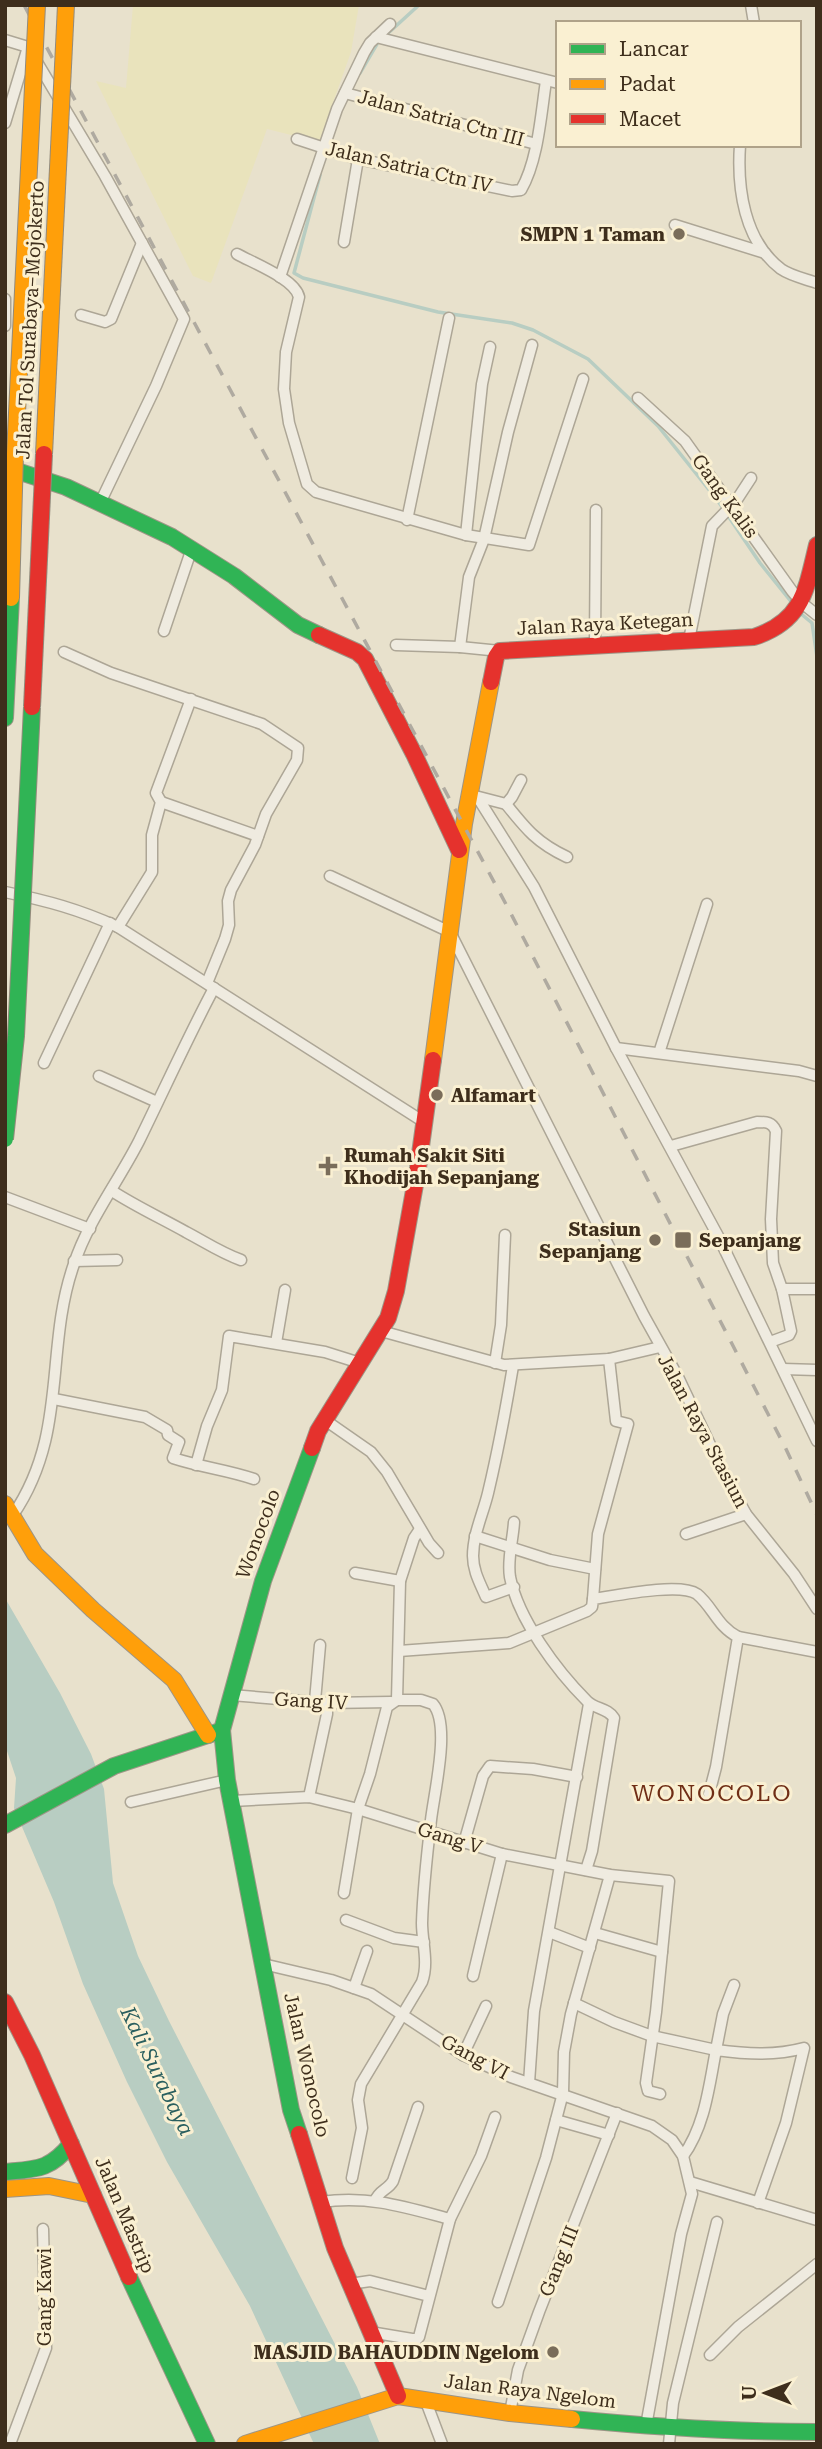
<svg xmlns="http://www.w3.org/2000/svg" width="822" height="2449" font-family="'Roboto Serif',serif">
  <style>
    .farmland { fill: #e9e3bc }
    .water { fill: #b8cdc2 }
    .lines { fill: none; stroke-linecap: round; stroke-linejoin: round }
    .stream { stroke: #b8cdc2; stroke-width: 3.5 }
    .street-casing { stroke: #ada696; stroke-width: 13 }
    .fast-casing { stroke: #9d9586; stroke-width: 18 }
    .slow-casing { stroke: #9d9586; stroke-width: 18 }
    .jam-casing { stroke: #9d9586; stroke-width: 18 }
    .street { stroke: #efebe0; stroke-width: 10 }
    .fast { stroke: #30b455; stroke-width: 16 }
    .slow { stroke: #ff9f0a; stroke-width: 16 }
    .jam { stroke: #e5322d; stroke-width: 16 }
    .rail { stroke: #afaaa0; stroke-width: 3.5; stroke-dasharray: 12 12; stroke-linecap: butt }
    .fast-bridge-casing { stroke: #938b7c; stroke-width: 18; stroke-linecap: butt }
    .slow-bridge-casing { stroke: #938b7c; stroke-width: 18; stroke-linecap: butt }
    .jam-bridge-casing { stroke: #938b7c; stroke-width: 18; stroke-linecap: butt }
    .fast-bridge { stroke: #30b455; stroke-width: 16 }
    .slow-bridge { stroke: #ff9f0a; stroke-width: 16 }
    .jam-bridge { stroke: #e5322d; stroke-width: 16 }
    .poi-dot { fill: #7a6d5a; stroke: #faf0d2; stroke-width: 2.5 }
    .labels { text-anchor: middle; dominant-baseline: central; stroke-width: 6; stroke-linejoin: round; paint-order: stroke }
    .street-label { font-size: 19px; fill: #3e2e1c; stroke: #faf0d2 }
    .poi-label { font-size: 19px; font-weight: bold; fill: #3e2e1c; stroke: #faf0d2; text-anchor: end }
    .water-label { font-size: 21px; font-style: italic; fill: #2a5f5f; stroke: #faf0d2 }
    .quarter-label { font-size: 23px; letter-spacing: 2px; fill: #702e16; stroke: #faf0d2 }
  </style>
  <rect width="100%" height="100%" fill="#e8e1cc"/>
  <path class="farmland" d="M133 5H359L351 52 319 142 267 129 211 283 193 276 96 81 126 88Z"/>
  <path class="water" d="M5 1598 60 1693 91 1754 104 1789 113 1883 138 1956 169 2021 357 2387 380 2444H314L250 2306 167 2162 127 2082 83 1984 54 1902 14 1808 16 1778 5 1745Z"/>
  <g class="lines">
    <g class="stream">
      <path d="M385 36 419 5"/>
      <path d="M360 73 377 44"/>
      <path d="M320 175 294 273 303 278 438 312 512 323 533 330 588 359 658 426 718 501 760 563 793 604"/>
      <path d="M800 613 812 623 817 657"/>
    </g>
    <g class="street-casing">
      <g id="street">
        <path d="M751 5 754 23"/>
        <path d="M376 37 558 83"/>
        <path d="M5 40 28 47 105 176 184 319 156 386 100 503"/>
        <path d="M345 93 536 144"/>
        <path d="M5 123 28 47"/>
        <path d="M297 139 358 159 512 191 521 190C538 161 541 114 546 81"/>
        <path d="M740 145C737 188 744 241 781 269 791 276 806 279 817 283"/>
        <path d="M675 225 765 253"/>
        <path d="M344 242 358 159"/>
        <path d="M237 254C253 263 295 279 299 297L286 352 284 389 289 423 307 484 316 492 466 535 529 545 583 379"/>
        <path d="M280 277 337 109 364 53 370 43 390 24"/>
        <path d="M5 299V326"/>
        <path d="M81 315 105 322 111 319 142 243"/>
        <path d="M638 398 685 441 792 591 802 603 817 615"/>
        <path d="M407 520 449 318"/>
        <path d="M466 535 482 384 490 347"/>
        <path d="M164 631 192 548"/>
        <path d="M689 640 712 526 736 501 751 478"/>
        <path d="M595 644 596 510"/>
        <path d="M396 645 460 647 500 651"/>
        <path d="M460 647 469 577 484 539 508 432 532 345"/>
        <path d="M64 652 111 673 262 724 298 748 297 760 266 814 255 845 231 890 228 901 229 925 225 939 207 983"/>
        <path d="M475 796 506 804 512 797 521 780"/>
        <path d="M478 798 534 887 616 1048 718 1236 817 1441"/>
        <path d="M161 802 258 836"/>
        <path d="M506 804C526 829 537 843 567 857"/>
        <path d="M330 876 450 932 644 1316 678 1377 723 1472 746 1514 794 1574 817 1609"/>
        <path d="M5 892C48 901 78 909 118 927L424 1122"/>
        <path d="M118 927 152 872V835L161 802 156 793 191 699"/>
        <path d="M616 1048 799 1071 817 1076"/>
        <path d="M659 1053 707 904"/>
        <path d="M44 1063 110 923"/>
        <path d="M99 1076 157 1102"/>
        <path d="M671 1146 757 1122C767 1122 772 1122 776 1131L771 1219 773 1263 782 1289 791 1331 789 1335 770 1342"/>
        <path d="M112 1191C137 1207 161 1218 186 1232 205 1242 221 1253 241 1260"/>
        <path d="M5 1197 90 1229"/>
        <path d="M74 1261 117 1260"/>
        <path d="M782 1289H817"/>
        <path d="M381 1331 504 1365 609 1359 660 1347"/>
        <path d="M276 1343 285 1290"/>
        <path d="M495 1363 501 1325 505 1235"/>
        <path d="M513 1366C506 1408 498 1451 488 1493 483 1514 473 1534 473 1556 473 1571 480 1583 486 1597L514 1587"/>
        <path d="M783 1369 817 1370"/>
        <path d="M54 1399 145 1417 167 1430 168 1435 179 1442 173 1458C200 1467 228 1470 254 1479"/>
        <path d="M325 1420 371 1452 387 1472 429 1543 438 1553"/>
        <path d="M196 1465 207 1426 222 1390 229 1336 325 1352 360 1363"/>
        <path d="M13 1515C69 1433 44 1349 74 1264 88 1221 118 1182 139 1141 164 1090 187 1039 214 988"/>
        <path d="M514 1522C513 1540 507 1559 510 1577 518 1619 557 1671 587 1701 595 1709 608 1708 614 1718L592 1851 586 1870"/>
        <path d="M686 1534 746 1514"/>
        <path d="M475 1536 550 1560 595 1569"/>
        <path d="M355 1573 400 1581"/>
        <path d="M593 1599 598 1534 628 1424 616 1421 609 1359"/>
        <path d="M738 1637 817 1652"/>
        <path d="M399 1651 509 1643 587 1611 592 1607 593 1599C614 1596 680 1582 697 1594 713 1607 717 1626 738 1637L716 1767 709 1794"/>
        <path d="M231 1695 327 1703 391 1702"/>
        <path d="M315 1701 320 1645"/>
        <path d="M309 1797 327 1714V1703"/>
        <path d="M232 1801 309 1797 358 1809 502 1854 610 1875 669 1881 656 2012 646 2083 648 2091 660 2094"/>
        <path d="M131 1802 227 1780"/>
        <path d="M464 1843 483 1776 490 1766 533 1769 577 1777"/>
        <path d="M344 1893 358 1809 370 1774 387 1707 397 1700 400 1581 414 1538 420 1529"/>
        <path d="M346 1920 394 1938 424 1942"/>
        <path d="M549 1932 590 1948"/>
        <path d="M595 1933 662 1952"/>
        <path d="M263 1964 331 1980 371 1994 463 2055 511 2077 652 2126 672 2140 683 2156 692 2194 681 2234 646 2426"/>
        <path d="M473 1976 502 1854"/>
        <path d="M354 1988 367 1951"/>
        <path d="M574 2003 614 2022 652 2036 716 2050 723 2014 734 1985"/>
        <path d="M463 2055 486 2006"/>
        <path d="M529 2083 534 2011 589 1704"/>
        <path d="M556 2120 609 2135"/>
        <path d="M683 2156C705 2126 709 2086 716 2050 746 2054 774 2056 804 2048L786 2123 758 2203"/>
        <path d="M352 2178 362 2128 358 2100 361 2084 422 1982C429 1963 422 1942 422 1923 423 1889 427 1854 431 1820 434 1793 451 1725 433 1704L421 1700H397"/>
        <path d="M690 2182 817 2220"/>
        <path d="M375 2201C379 2190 388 2190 393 2181L418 2107"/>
        <path d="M321 2202C368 2195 405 2207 450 2219"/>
        <path d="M350 2284 370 2281 429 2296"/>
        <path d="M498 2302 546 2158 563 2093 564 2052 571 2014 610 1875"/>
        <path d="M370 2332 412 2339H417L419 2337 450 2219 481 2156 495 2117"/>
        <path d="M710 2355 738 2327 817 2264"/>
        <path d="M425 2399 442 2444"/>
        <path d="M510 2413 518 2370 539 2312 617 2113"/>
        <path d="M10 2444 46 2348 43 2229"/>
        <path d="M669 2444 673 2403 717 2222"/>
      </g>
    </g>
    <g class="fast-casing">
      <g id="fast">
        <path d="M5 467 66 487 172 537 234 576 298 625 319 635"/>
        <path d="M5 718 11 598"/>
        <path d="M5 1825 114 1766 217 1732"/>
        <path d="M299 2134 291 2110 227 1780 222 1730 263 1581 312 1448"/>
        <path d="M5 2172C37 2169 50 2170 71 2144"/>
        <path d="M129 2277 207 2444"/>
        <path d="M572 2419C654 2427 735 2432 817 2432"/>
      </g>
    </g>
    <g class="slow-casing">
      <g id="slow">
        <path d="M433 1060 464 824 491 682"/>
        <path d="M5 1504 35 1554 93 1610 174 1680 208 1735"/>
        <path d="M5 2189 49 2186 93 2195"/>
        <path d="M245 2444 398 2396 510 2413 572 2419"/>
      </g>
    </g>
    <g class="jam-casing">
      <g id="jam">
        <path d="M319 635 357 652 365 659 414 754 459 850"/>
        <path d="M491 682 496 657 500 651 754 637C803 621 806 590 817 545"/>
        <path d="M312 1448 318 1431 388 1318 396 1291 418 1168 433 1060"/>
        <path d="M5 2002 32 2055 129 2277"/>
        <path d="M299 2134 335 2248 398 2396"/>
      </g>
    </g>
    <use href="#street" class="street"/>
    <use href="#fast" class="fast"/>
    <use href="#slow" class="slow"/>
    <use href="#jam" class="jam"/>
    <path class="rail" d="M24 5 508 908 786 1449 817 1515"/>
    <g class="fast-bridge-casing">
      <path id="fast-bridge" d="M5 1139 16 1036 32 707"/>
    </g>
    <g class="slow-bridge-casing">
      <g id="slow-bridge">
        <path d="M44 454 66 5"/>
        <path d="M11 598 15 454 37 5"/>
      </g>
    </g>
    <g class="jam-bridge-casing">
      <path id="jam-bridge" d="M32 707 44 454"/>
    </g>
    <use href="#fast-bridge" class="fast-bridge"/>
    <use href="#slow-bridge" class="slow-bridge"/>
    <use href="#jam-bridge" class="jam-bridge"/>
  </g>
  <g class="poi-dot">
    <circle cx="679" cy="234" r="7"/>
    <circle cx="437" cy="1095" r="7"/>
    <path d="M324.5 1155.5h7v7h7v7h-7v7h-7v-7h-7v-7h7z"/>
    <circle cx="655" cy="1240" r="7"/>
    <rect x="674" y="1231" width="18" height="18" rx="3.5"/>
    <circle cx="553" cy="2352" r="7"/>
  </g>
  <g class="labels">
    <g class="street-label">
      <text transform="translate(441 118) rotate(15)">Jalan Satria Ctn III</text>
      <text transform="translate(409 167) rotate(13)">Jalan Satria Ctn IV</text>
      <text transform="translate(30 320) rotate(-87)">Jalan Tol Surabaya–Mojokerto</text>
      <text transform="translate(725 496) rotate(54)">Gang Kalis</text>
      <text transform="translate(605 624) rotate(-3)">Jalan Raya Ketegan</text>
      <text transform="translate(703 1431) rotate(62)">Jalan Raya Stasiun</text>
      <text transform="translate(258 1534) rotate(-70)">Wonocolo</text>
      <text transform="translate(311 1701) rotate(3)">Gang IV</text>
      <text transform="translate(450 1838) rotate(17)">Gang V</text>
      <text transform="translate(475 2057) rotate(28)">Gang VI</text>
      <text transform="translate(307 2065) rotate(77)">Jalan Wonocolo</text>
      <text transform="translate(125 2215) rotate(67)">Jalan Mastrip</text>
      <text transform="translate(559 2261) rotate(-68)">Gang III</text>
      <text transform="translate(44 2297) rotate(-90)">Gang Kawi</text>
      <text transform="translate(530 2391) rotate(7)">Jalan Raya Ngelom</text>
    </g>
    <g class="poi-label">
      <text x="665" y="234">SMPN 1 Taman</text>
      <text x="451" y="1095" text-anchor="start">Alfamart</text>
      <text x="344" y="1155" text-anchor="start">Rumah Sakit Siti<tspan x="344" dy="22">Khodijah Sepanjang</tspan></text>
      <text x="641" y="1229">Stasiun<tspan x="641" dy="22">Sepanjang</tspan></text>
      <text x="699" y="1240" text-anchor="start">Sepanjang</text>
      <text x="539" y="2352">MASJID BAHAUDDIN Ngelom</text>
    </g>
    <g class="water-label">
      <text transform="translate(157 2071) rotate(64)">Kali Surabaya</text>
    </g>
    <g class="quarter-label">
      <text x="712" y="1793">WONOCOLO</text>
    </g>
  </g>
  <rect width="822" height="2449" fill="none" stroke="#3e2e1c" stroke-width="14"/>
  <rect x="556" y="21" width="245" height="126" fill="#faf0d2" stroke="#afa289" stroke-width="2"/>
  <rect x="570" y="44" width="35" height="10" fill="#30b455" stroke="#afa289" stroke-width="2"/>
  <text x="619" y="56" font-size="21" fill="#3e2e1c">Lancar</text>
  <rect x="570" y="79" width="35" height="10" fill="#ff9f0a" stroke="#afa289" stroke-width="2"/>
  <text x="619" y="91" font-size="21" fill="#3e2e1c">Padat</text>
  <rect x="570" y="114" width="35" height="10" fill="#e5322d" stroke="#afa289" stroke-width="2"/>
  <text x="619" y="126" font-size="21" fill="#3e2e1c">Macet</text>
  <g transform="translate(766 2393) rotate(270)" stroke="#faf0d2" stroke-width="5" paint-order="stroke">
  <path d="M0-5L12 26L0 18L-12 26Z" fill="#3e2e1c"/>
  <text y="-10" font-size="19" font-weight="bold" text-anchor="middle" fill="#3e2e1c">U</text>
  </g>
</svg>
